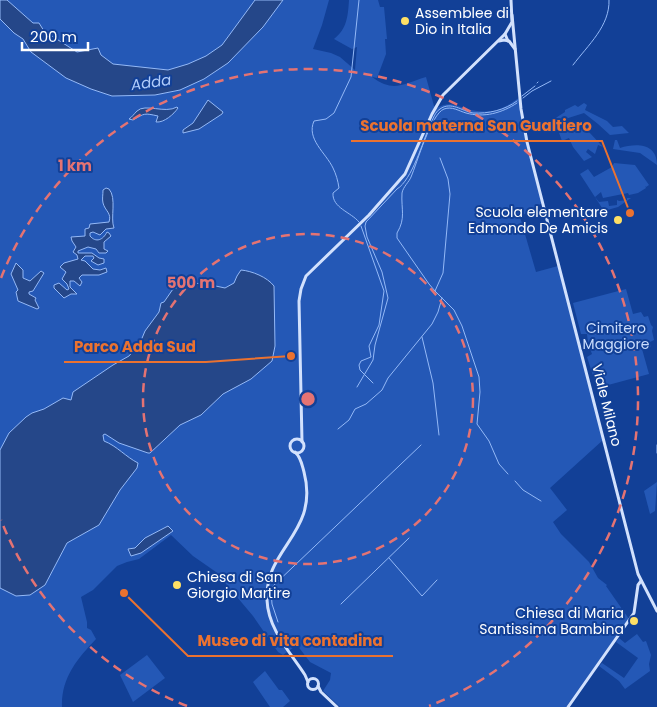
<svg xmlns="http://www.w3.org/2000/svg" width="657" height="707" font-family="Poppins,sans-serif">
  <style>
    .green { fill: #2458b6 }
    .water { fill: #254789; stroke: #94b9f7 }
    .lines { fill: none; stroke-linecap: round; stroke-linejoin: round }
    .stream { stroke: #94b9f7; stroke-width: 1 }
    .secondary { stroke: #d2e1fd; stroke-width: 3 }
    .ring { fill: none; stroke: #e47373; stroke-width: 2.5; stroke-dasharray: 9 6 }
    .poi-dot { fill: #ffe065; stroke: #124097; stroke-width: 2 }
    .labels { text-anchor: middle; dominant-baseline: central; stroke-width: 4; stroke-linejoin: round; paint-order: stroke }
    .poi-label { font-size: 14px; fill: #fff; stroke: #124097; text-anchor: start }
    .park-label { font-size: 14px; fill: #cbddfd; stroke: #124097 }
    .street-label { font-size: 14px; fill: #fff; stroke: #124097 }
    .water-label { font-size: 15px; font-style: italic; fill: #afcbfa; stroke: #124097 }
    .centre { fill: #e47373; stroke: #124097; stroke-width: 2.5 }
    .ring-label { font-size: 15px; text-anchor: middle; font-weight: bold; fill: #e47373; stroke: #124097; stroke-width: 4; stroke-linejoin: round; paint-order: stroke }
    .leader { fill: none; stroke: #eb7230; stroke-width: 2 }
    .callout-dot { fill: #eb7230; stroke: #124097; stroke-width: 2 }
    .callout-label { font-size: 15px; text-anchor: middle; font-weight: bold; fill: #eb7230; stroke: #124097; stroke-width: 4; stroke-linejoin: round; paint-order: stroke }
  </style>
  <rect width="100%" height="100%" fill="#124097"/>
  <g class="green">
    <path d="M0 0H329L322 25 313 49 331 53 340 57 355 70 357 47 352 49 334 39C347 29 348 16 349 0H378L380 7H384L387 39H385L386 54 377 78 372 77C394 93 402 84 426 77L434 106 437 108C449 101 455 105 467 109 474 111 483 112 491 111 500 111 511 103 519 98L542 203 520 217 536 272 558 266 603 440 550 488 567 510 553 522 561 534 589 562 598 578 607 585 606 586 629 619 566 707H340L323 691 330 680 331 673 310 662 297 645 283 655 278 652 253 616 216 572 193 556 171 535 139 559 127 562 117 566 93 590 81 597 87 622V628L91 630 96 639C77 659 61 678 62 707H0Z"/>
    <path d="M584 103 587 105 585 110 607 121 613 127 622 126 629 133 610 135 598 124 584 113 562 120 560 124 561 126 565 125 566 121 569 130 581 126 588 131 603 147 598 145 595 154 588 149 586 152 592 157 584 161 573 147 569 138 562 141 554 119 565 112V110L575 105 578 107Z"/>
    <path d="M615 140H617L620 148C636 143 657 143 657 165L640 153 613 149Z"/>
    <path d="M614 163 635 165 649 185 646 187 645 186 646 188 638 193 629 195 628 193 603 198 601 192 595 197 599 202 608 201 609 206 617 205V200L619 201 627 200V198H631L618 207 604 211 580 174 588 169 594 177 612 167Z"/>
    <path d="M626 289 633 314 641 312 644 317 648 316 651 325 653 327 652 331 654 340 650 342 651 347 642 349 649 374 597 388 587 357 592 354 588 343 587 334H581L573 303Z"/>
    <path d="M657 482 655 511 650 514 644 491Z"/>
    <path d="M637 634 643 642 646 641 651 655 649 664 650 671 625 689 619 681 599 666 602 663 624 678 638 658 616 642 619 638 625 643Z"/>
    <path d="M147 655 165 678 133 702 120 675Z"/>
    <path d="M265 671 279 690H282L290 701 283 707H270L253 682Z"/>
  </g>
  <g class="water">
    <path d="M0 0H7L33 23H39L44 31 77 52 98 48 101 55 113 64 168 70 188 64 206 56 222 45 255 0H283L263 27 228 63 204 79 180 90 155 95 112 96 91 89 66 78 31 52 23 39 14 33 0 19Z"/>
    <path d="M208 100 223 112 222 114 199 129 183 133V130L193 123Z"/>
    <path d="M177 107 178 108C174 114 164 123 156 122L158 116C144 113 145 113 133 120L129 119C132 117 134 114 137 111 145 103 165 114 177 107Z"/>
    <path d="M106 188 109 189C117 198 110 218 114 228L106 229 100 235 93 232 90 233V236C96 243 103 240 107 232L109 233 111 236 104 242V249L108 251 106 253H99L96 249 88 247 78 251V253H92L99 258 104 259V263L98 265 91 261 94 258 93 256H85L81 260 85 261 93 269 100 270 106 268 107 272 99 275H82L79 278 82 282 80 286 74 281H70V287L77 294H71L64 298 54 288V285L59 283 67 290 69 289 67 284 62 279 66 272 60 267 64 263 78 259 77 255 73 252 76 247 72 241 71 237 85 236V229L89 228 90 224 109 222C112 213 105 211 103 203 102 199 103 195 103 190Z"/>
    <path d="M16 263 23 270V278L30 281 41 271 44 273 33 291 29 292V294L36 298 35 300 39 308 37 309 18 301 16 292 18 290 11 274Z"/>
    <path d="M241 270C252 271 267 277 274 286L275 346 272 361 251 379 223 394 201 415 180 425 150 453H148L119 443 105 434 103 435 104 441C117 446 126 457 138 463L137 468 120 490 99 525 67 543 45 585 30 595 16 596 0 588V450L9 433 26 417 32 413 44 409 63 398 71 400 73 392 113 365 129 356 140 343 145 331 159 312 161 303 164 302 173 289 191 283 206 284 210 282 211 285 225 288 234 283 237 276Z"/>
    <path d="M168 526 173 531 141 553 131 556 128 549 135 548 145 538Z"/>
  </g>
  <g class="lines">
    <g class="stream">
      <path d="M359 0 351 77 334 113 326 119 314 121C306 139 326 153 333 168 336 174 338 181 339 188L333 193C332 208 351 212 359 222"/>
      <path d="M573 65C588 45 610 26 609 0"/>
      <path d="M537 83 538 82"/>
      <path d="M522 96 535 86"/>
      <path d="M523 98 532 91 551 81"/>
      <path d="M440 158 448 179 450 194 443 273 435 291 454 310 462 326 479 377 480 392 477 424 489 441 499 464 508 474"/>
      <path d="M361 226 384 291 379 325 369 346 371 357 361 361 359 365 360 370 373 383"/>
      <path d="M435 291 429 284 397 238V233C406 218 401 210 402 193 403 187 409 182 411 177 417 163 431 114 444 109 452 106 459 111 466 113 484 118 502 113 517 103"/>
      <path d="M422 337 433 383 439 435"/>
      <path d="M357 387 373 360 375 345 388 298 382 272 367 237 365 226 366 222 397 189C412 180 423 141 430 125 433 119 435 112 440 109 451 101 462 111 473 113 488 114 505 110 517 101"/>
      <path d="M338 429 349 420 355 409 366 404 382 390 388 378 432 324 438 312 442 298"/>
      <path d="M657 445V453"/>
      <path d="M515 481 523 490 541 501"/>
      <path d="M389 558 422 596 437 580"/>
      <path d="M272 587 421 445"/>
      <path d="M271 590 272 604 278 622"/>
      <path d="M341 604 409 538"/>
    </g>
    <g class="secondary">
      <path d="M512 15 521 109 527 142 638 574 657 611"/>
      <path d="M499 41 504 40 509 41 515 49"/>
      <path d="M508 41 505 34 512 22 511 0"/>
      <circle cx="297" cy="446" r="7"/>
      <path d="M302 442 299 301 301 289 306 276 369 215 405 174 432 114 443 95 505 34"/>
      <path d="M295 452C301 457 302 465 304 472 320 533 264 548 267 600 268 629 290 652 305 675L308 682"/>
      <circle cx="313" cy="684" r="5.5"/>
      <path d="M318 686 321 692 337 707"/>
      <path d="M568 707 634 613 638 585 641 581"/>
    </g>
  </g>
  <g class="ring">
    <circle cx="308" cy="399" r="165"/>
    <path d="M187 706A330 330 0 0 1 1 520M1 278A330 330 0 1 1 429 706"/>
  </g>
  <g class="poi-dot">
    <circle cx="405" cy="21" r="5"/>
    <circle cx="618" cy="220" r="5"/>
    <circle cx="177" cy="585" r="5"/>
    <circle cx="634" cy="621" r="5"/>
  </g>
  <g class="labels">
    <g class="poi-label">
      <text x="415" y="13">Assemblee di<tspan x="415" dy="16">Dio in Italia</tspan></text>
      <text x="608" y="212" text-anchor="end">Scuola elementare<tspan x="608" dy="16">Edmondo De Amicis</tspan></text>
      <text x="187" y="577">Chiesa di San<tspan x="187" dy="16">Giorgio Martire</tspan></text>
      <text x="624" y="613" text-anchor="end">Chiesa di Maria<tspan x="624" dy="16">Santissima Bambina</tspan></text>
    </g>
    <g class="park-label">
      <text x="616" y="328">Cimitero<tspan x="616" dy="16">Maggiore</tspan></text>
    </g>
    <g class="street-label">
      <text transform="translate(607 405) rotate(76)">Viale Milano</text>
    </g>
    <g class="water-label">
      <text transform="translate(151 82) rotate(-8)">Adda</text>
    </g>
  </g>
  <circle cx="308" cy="399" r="8" class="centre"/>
  <g class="ring-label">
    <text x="75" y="171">1 km</text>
    <text x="191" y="288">500 m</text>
  </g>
  <path class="leader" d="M630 213L602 141H351M291 356L206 362H64M124 593L188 656H393"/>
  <g class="callout-dot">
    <circle cx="630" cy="213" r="5"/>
    <circle cx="291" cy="356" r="5"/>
    <circle cx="124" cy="593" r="5"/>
  </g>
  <g class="callout-label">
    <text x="476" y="131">Scuola materna San Gualtiero</text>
    <text x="135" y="352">Parco Adda Sud</text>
    <text x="290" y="646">Museo di vita contadina</text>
  </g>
  <path d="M22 42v8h66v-8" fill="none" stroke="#ffffff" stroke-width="2.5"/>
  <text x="30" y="42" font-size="15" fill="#ffffff" stroke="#124097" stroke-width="4" paint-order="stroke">200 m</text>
</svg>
